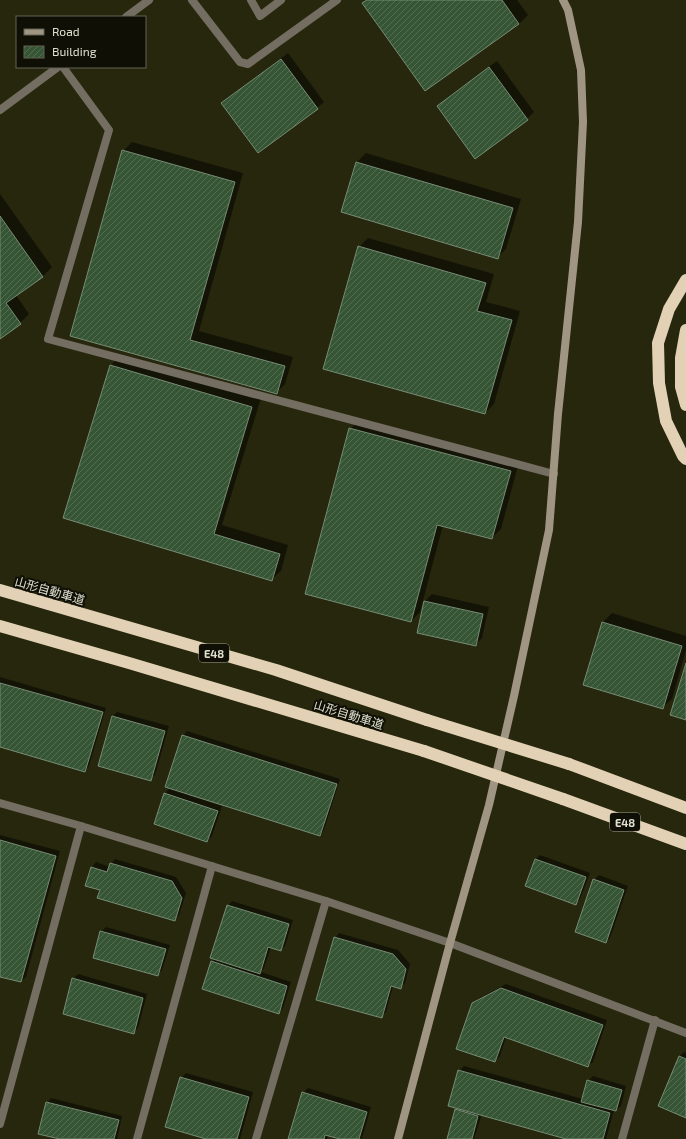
<svg xmlns="http://www.w3.org/2000/svg" width="686" height="1139" font-family="'Exo 2','Noto Sans JP',sans-serif">
  <style>
    .shadow { fill: #0007 }
    .building { fill: url(#building-hatch); stroke: #768c75 }
    .lines { fill: none; stroke-linecap: round; stroke-linejoin: round }
    .lane { stroke: #746d61; stroke-width: 8 }
    .street { stroke: #746d61; stroke-width: 8 }
    .secondary { stroke: #a09583; stroke-width: 8 }
    .highway { stroke: #e3d1b5; stroke-width: 12 }
    .highway-bridge { stroke: #e3d1b5; stroke-width: 12 }
    .labels { text-anchor: middle; dominant-baseline: central; stroke-width: 4; stroke-linejoin: round; paint-order: stroke }
    .shield { fill: #0f0f05; stroke: #a1a193; stroke-width: 1 }
    .shield-label { font-size: 11px; font-weight: bold; fill: #dfe0d0 }
    .street-label { font-size: 12px; fill: #dfe0d0; stroke: #0f0f05 }
  </style>
  <defs>
    <pattern id="building-hatch" width="6" height="6" patternUnits="userSpaceOnUse"><rect width="6" height="6" fill="#365535"/><path d="M-1 1l2-2M0 6l6-6M5 7l2-2" fill="none" stroke="#536d51"/></pattern>
  </defs>
  <rect width="100%" height="100%" fill="#26270d"/>
  <g class="shadow">
    <path d="M367 0H517L528 15 519 24 364 3Z"/>
    <path d="M288 53 324 102 317 108 222 103 229 97Z"/>
    <path d="M497 61 534 112 527 119 476 157 438 106 445 99Z"/>
    <path d="M132 142 243 173 199 331 293 357 285 384 276 393 71 336 123 151Z"/>
    <path d="M366 153 521 199 506 249 497 258 357 162Z"/>
    <path d="M0 194 52 267 43 276 16 295 29 314 20 323 0 338Z"/>
    <path d="M368 238 494 274 486 302 520 311 494 404 485 413 359 247Z"/>
    <path d="M120 356 261 398 222 525 288 545 281 571 271 580 65 518 111 365Z"/>
    <path d="M359 420 519 462 501 529 492 538 443 525 420 612 411 621 350 429Z"/>
    <path d="M432 594 489 607 482 638 475 645 418 632 425 601Z"/>
    <path d="M612 613 686 636V650L672 699 662 708 603 622Z"/>
    <path d="M0 677 106 708 89 766 85 771 0 746Z"/>
    <path d="M117 712 169 726 155 775 150 779 113 716Z"/>
    <path d="M187 731 340 779 324 830 320 835 189 793 188 795 222 806 212 836 207 841 155 823 165 793 171 787 183 736Z"/>
    <path d="M0 835 60 851 26 977 21 981 0 976Z"/>
    <path d="M540 855 590 873 580 899 576 903 536 859Z"/>
    <path d="M115 859 176 877 186 893 179 915 175 920 101 889 86 885 92 867 96 862 110 867 111 864Z"/>
    <path d="M599 875 628 886 610 938 605 942 594 880Z"/>
    <path d="M232 901 293 920 285 946 281 950 271 947 264 968 261 972 291 982 283 1008 278 1013 211 962 215 959 228 906Z"/>
    <path d="M106 927 170 945 162 970 158 975 101 932Z"/>
    <path d="M339 933 398 950 410 964 405 983 400 988 393 986 386 1012 381 1017 335 938Z"/>
    <path d="M78 974 147 994 138 1028 133 1033 73 979Z"/>
    <path d="M506 984 607 1020 593 1062 588 1066 506 1037 500 1056 495 1061 473 1004 478 999Z"/>
    <path d="M684 1052 686 1053V1117L679 1057Z"/>
    <path d="M464 1066 583 1099 588 1081 593 1076 626 1086 621 1106 616 1110H614L606 1139H570L482 1114 474 1139H448L456 1110 458 1108 459 1071Z"/>
    <path d="M186 1073 253 1092 240 1139H210L181 1078Z"/>
    <path d="M308 1088 371 1107 362 1138 343 1139 328 1134 327 1139H289L303 1093Z"/>
    <path d="M51 1098 122 1116 117 1139H64L47 1103Z"/>
  </g>
  <g class="building">
    <path d="M367 0H502L519 24 425 91 362 3Z"/>
    <path d="M281 59 318 109 258 153 221 103Z"/>
    <path d="M489 67 528 120 475 159 437 106Z"/>
    <path d="M122 150 235 182 190 340 285 366 277 394 70 336Z"/>
    <path d="M356 162 513 208 498 259 341 212Z"/>
    <path d="M0 216 43 277 6 303 21 324 0 339Z"/>
    <path d="M358 246 486 283 477 311 512 320 485 414 323 369Z"/>
    <path d="M110 365 252 407 214 534 280 554 272 581 63 518Z"/>
    <path d="M349 428 511 471 492 539 437 525 411 622 305 594Z"/>
    <path d="M424 601 483 614 476 646 417 633Z"/>
    <path d="M602 622 682 646 663 709 583 685Z"/>
    <path d="M686 663V720L670 715Z"/>
    <path d="M0 683 103 712 85 772 0 747Z"/>
    <path d="M112 716 165 731 151 781 98 766Z"/>
    <path d="M182 735 337 784 320 836 165 787Z"/>
    <path d="M164 793 218 811 207 842 154 824Z"/>
    <path d="M0 840 56 856 21 982 0 977Z"/>
    <path d="M535 859 586 877 576 905 525 886Z"/>
    <path d="M110 863 172 881 182 898 175 921 97 898 100 890 85 886 91 867 107 872Z"/>
    <path d="M593 879 624 890 606 943 575 932Z"/>
    <path d="M227 905 289 924 281 951 268 947 260 974 210 958Z"/>
    <path d="M100 931 166 949 158 976 93 958Z"/>
    <path d="M334 937 393 954 406 969 401 989 391 986 382 1018 316 1000Z"/>
    <path d="M211 961 287 986 279 1014 202 989Z"/>
    <path d="M72 978 143 998 134 1034 63 1014Z"/>
    <path d="M501 988 603 1025 588 1067 504 1037 495 1062 456 1049 472 1003Z"/>
    <path d="M679 1056 686 1059V1118L658 1106Z"/>
    <path d="M458 1070 610 1113 603 1139H566L448 1106Z"/>
    <path d="M180 1077 249 1097 237 1139H206L165 1127Z"/>
    <path d="M587 1080 622 1090 616 1111 581 1102Z"/>
    <path d="M302 1092 367 1112 359 1139H340L325 1135 324 1139H288Z"/>
    <path d="M46 1102 119 1120 114 1139H60L38 1134Z"/>
    <path d="M455 1109 478 1116 472 1139H447Z"/>
  </g>
  <g class="lines">
    <g class="lane">
      <path d="M192 0 240 62 248 64 337 0"/>
      <path d="M251 0 260 16 281 0"/>
      <path d="M63 67 109 130 48 339 554 474"/>
    </g>
    <g class="street">
      <path d="M126 17 149 0"/>
      <path d="M0 110 58 67"/>
      <path d="M0 803 81 826 326 901 450 943 686 1033"/>
      <path d="M0 1124 81 826"/>
      <path d="M137 1139 212 866"/>
      <path d="M256 1139 326 901"/>
      <path d="M622 1139 655 1020"/>
    </g>
    <path class="secondary" d="M398 1139 450 943 489 805 514 696 549 530 558 414 578 222 583 122 581 70 568 10 563 0"/>
    <g class="highway">
      <path d="M686 280 669 309 658 343 659 383 666 421 683 456 686 459"/>
      <path d="M686 330 681 358V387L686 405"/>
      <path d="M0 590 276 670 427 720"/>
      <path d="M0 626 129 663 424 751"/>
      <path d="M569 764 686 808"/>
      <path d="M563 799 686 844"/>
    </g>
    <g class="highway-bridge">
      <path d="M427 720 569 764"/>
      <path d="M424 751 563 799"/>
    </g>
  </g>
  <g class="labels">
    <g class="shield">
      <rect x="199" y="644" width="30" height="18" rx="3"/>
      <rect x="610" y="813" width="30" height="18" rx="3"/>
    </g>
    <g class="shield-label">
      <text x="214" y="653">E48</text>
      <text x="625" y="822">E48</text>
    </g>
    <g class="street-label">
      <text transform="translate(50 590) rotate(16)">山形自動車道</text>
      <text transform="translate(349 714) rotate(17)">山形自動車道</text>
    </g>
  </g>
  <rect x="16" y="16" width="130" height="52" fill="#0f0f05" stroke="#626356"/>
  <rect x="24" y="29" width="20" height="6" fill="#a09583" stroke="#626356"/>
  <text x="52" y="36" font-size="12" fill="#dfe0d0">Road</text>
  <rect x="24" y="46" width="20" height="12" fill="url(#building-hatch)" stroke="#626356"/>
  <text x="52" y="56" font-size="12" fill="#dfe0d0">Building</text>
</svg>
